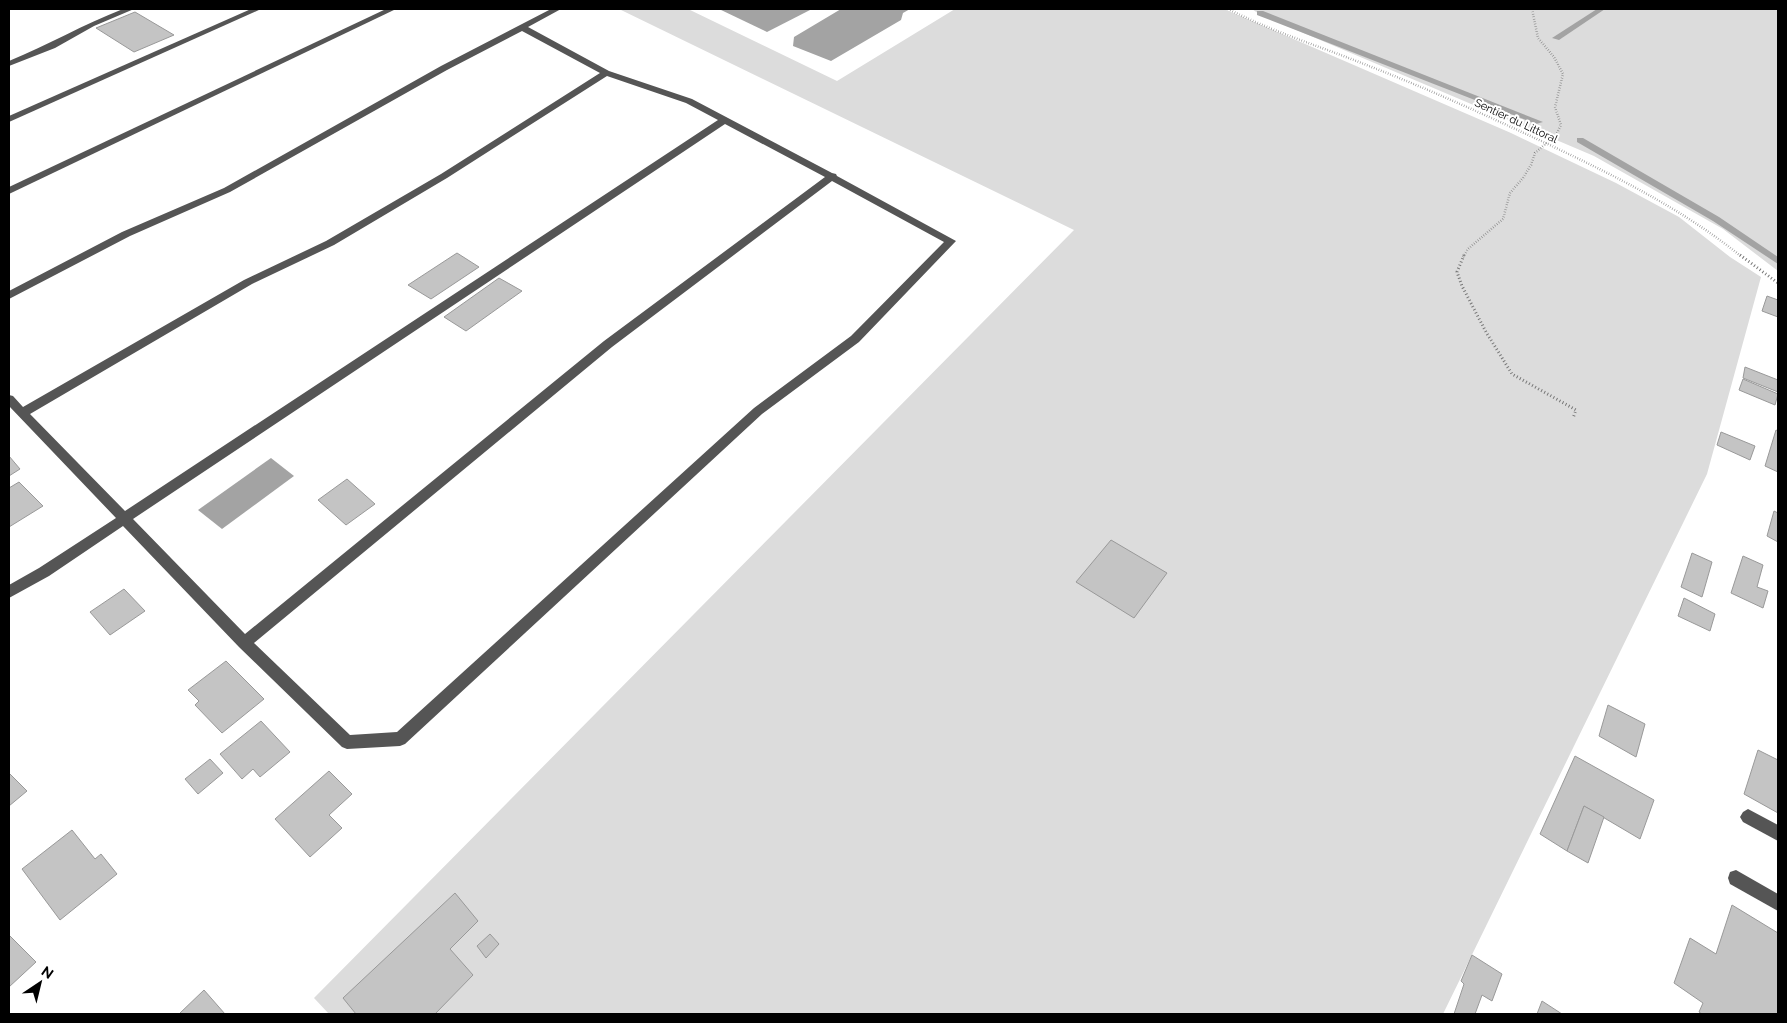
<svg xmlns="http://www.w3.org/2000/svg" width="1787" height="1023" font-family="Raleway,sans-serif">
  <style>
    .green { fill: #dcdcdc }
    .water { fill: #a3a3a3 }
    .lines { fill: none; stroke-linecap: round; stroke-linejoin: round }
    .stream { fill: #a3a3a3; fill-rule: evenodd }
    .building { fill: #c4c4c4; stroke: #999 }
    .path-far1 { stroke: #777; stroke-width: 2.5; stroke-dasharray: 0.5 2; stroke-linecap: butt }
    .path { stroke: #777; stroke-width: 3; stroke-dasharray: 1 2.5; stroke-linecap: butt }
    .minor { fill: #555; fill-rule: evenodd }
    .labels { text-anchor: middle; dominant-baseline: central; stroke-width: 4; stroke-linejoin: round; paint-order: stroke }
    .far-street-label { font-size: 11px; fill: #000; stroke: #fff }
  </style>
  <rect width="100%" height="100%" fill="#fff"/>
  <g class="green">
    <path d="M619 9H688L837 81 955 9H1224L1511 133 1616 183 1679 217 1730 257 1761 277 1707 474 1443 1014H329L314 998 1074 230Z"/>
    <path d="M1252 9H1778V271L1723 229 1594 156 1259 14Z"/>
  </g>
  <g class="water">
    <path d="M719 9H812L767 32Z"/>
    <path d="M841 9H910L903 13 901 20 831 61 793 46 794 37Z"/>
    <path d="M271 458 294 476 222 529 198 510Z"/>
  </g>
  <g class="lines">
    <g class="stream">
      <path d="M1597 9H1605L1559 40 1552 38Z"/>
      <path d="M1257 11H1263L1543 122 1536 124 1257 15Z"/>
      <path d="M1577 138H1583L1719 217 1778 257V264L1713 221 1577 142Z"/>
    </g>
  </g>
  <g class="building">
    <path d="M135 12 174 35 134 52 96 28Z"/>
    <path d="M457 253 479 267 431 299 408 285Z"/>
    <path d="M499 278 522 291 466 331 444 317Z"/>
    <path d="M1767 296 1778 300V317L1762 311Z"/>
    <path d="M1745 367 1778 380V392L1743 378Z"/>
    <path d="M1743 379 1778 394 1775 405 1739 390Z"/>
    <path d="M1776 430 1778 431V472L1765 466Z"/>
    <path d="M1721 432 1755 446 1750 460 1717 445Z"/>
    <path d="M9 456 20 469 9 476Z"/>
    <path d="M347 479 375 504 346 525 318 500Z"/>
    <path d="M19 482 43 506 9 527V488Z"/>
    <path d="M1774 511 1778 513V542L1767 536Z"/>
    <path d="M1111 540 1167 573 1134 618 1076 582Z"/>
    <path d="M1692 553 1712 562 1702 597 1681 587Z"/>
    <path d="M1743 556 1763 565 1757 587 1768 591 1763 608 1731 593Z"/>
    <path d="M124 589 145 611 110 635 90 612Z"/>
    <path d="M1684 598 1715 614 1710 631 1678 616Z"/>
    <path d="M226 661 264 699 222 733 195 705 199 701 188 690Z"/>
    <path d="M1608 705 1645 724 1636 757 1599 736Z"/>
    <path d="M261 721 290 752 260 777 253 769 242 779 220 754Z"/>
    <path d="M1758 750 1778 760V813L1744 794Z"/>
    <path d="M1575 756 1654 800 1640 839 1584 806 1567 851 1540 834Z"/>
    <path d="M210 759 223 773 198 794 185 779Z"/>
    <path d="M329 771 352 794 329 815 342 828 310 857 275 819Z"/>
    <path d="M9 773 27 791 9 806Z"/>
    <path d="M1584 806 1604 817 1588 863 1567 851Z"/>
    <path d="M72 830 95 859 101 854 117 874 60 920 22 869Z"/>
    <path d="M455 893 478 921 450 949 473 975 435 1014H356L343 998Z"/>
    <path d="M1732 905 1778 933V1014H1702L1699 1012 1703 1003 1674 983 1690 938 1716 954Z"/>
    <path d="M490 934 499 944 486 958 477 946Z"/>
    <path d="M9 935 36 962 9 987Z"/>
    <path d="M1472 955 1502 974 1492 1001 1482 995 1475 1014H1454L1464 984 1461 981Z"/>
    <path d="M204 990 225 1014H179Z"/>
    <path d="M1542 1001 1562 1014H1537Z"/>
  </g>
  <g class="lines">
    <g class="path-far1">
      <path d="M1228 9C1273 32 1322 47 1369 66 1431 90 1492 118 1552 146 1619 178 1684 210 1742 257"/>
      <path d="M1463 257 1468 249 1503 219 1510 193 1523 178 1531 165 1535 153 1556 135 1561 125 1555 107 1563 74 1554 57 1538 38 1532 9"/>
    </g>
    <g class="path">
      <path d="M1464 255 1457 272 1462 286 1486 332 1512 374 1576 410 1573 418"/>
      <path d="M1740 255 1778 283"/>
    </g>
    <g class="minor">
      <path d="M123 9H134L94 26 55 48 9 66V61C48 45 84 24 123 9Z"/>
      <path d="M251 9H261L9 122V116Z"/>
      <path d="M386 9H396L9 194V187Z"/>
      <path d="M551 9H561L528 27 609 71 692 99 832 173 836 174 837 176 956 241 859 342 762 414 405 744 400 746 347 749 342 747 239 647 123 526 49 576 9 598V585L39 568 116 518 9 406V395L13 396 23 407 244 280 326 241 441 174 600 73 522 31 447 70 230 192 130 236 9 299V291L122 232 224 188 441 66ZM607 76 686 103 718 120 125 511 30 414 252 284 334 245 447 178ZM725 124 825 177 604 341 245 634 133 519ZM832 181 944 242 851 336 754 408 397 732 350 735 254 643 612 347Z"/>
      <path d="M1748 809 1778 825V841L1743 822 1740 817 1743 812Z"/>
      <path d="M1736 870 1778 894V911L1730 884 1728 878 1730 872Z"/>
    </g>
  </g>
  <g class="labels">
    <g class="far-street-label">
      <text transform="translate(1516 121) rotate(25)">Sentier du Littoral</text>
    </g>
  </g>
  <rect width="1787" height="1023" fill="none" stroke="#000000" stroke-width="20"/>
  <g transform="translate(40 983) rotate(35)" stroke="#ffffff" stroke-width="4" paint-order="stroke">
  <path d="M0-4L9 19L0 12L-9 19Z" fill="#000000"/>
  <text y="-8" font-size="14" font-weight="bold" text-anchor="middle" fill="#000000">N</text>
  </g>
</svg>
